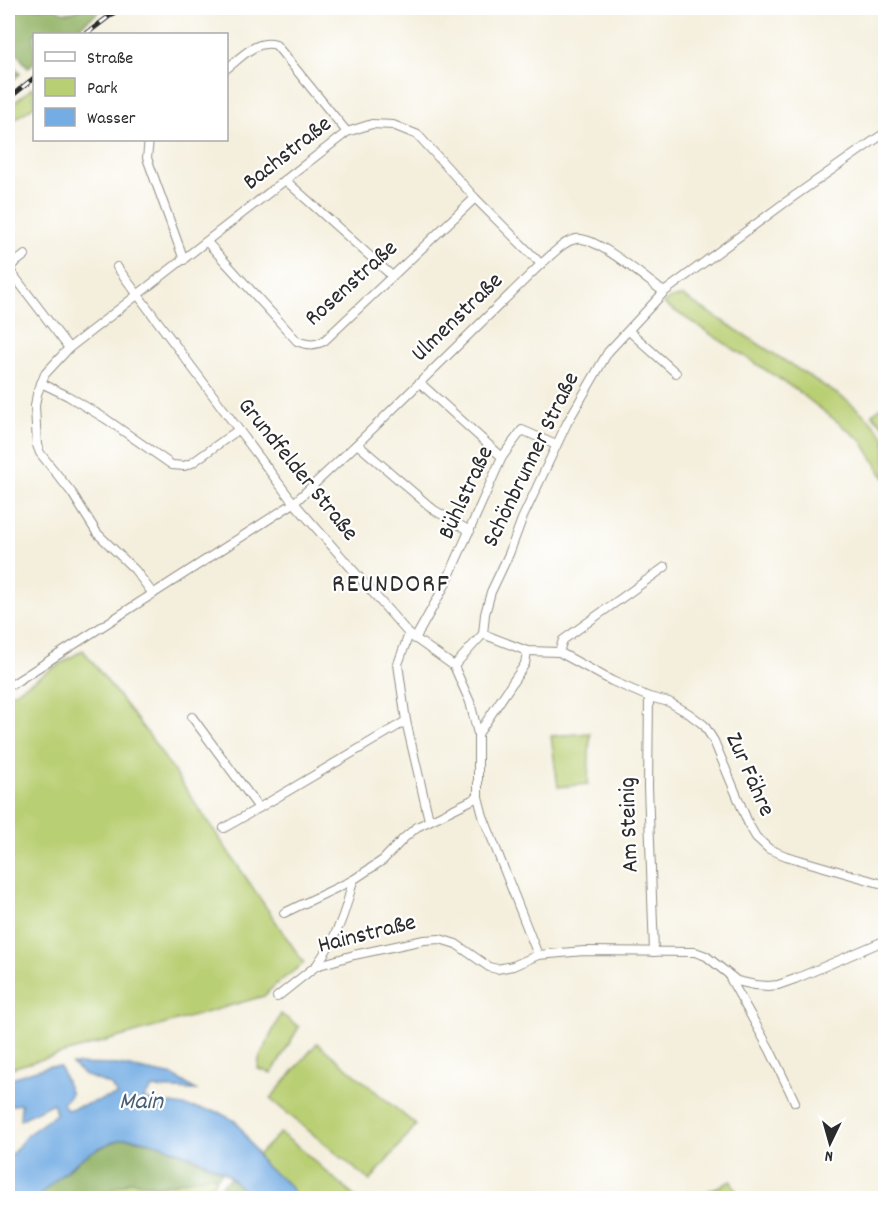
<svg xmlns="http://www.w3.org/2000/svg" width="893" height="1206" font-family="Dekko,sans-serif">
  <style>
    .green { fill: #b9cf73; stroke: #727d4f; stroke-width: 1.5 }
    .forest { fill: #92b265; stroke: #5e6e48; stroke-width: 1.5 }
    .water { fill: #74ade4; stroke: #506c88; stroke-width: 1.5 }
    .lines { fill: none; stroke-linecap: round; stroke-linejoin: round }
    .street-casing { stroke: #908d84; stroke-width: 10 }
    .street { stroke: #fff; stroke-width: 8 }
    .rail-casing { stroke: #2b2b2b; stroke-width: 5 }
    .rail { stroke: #fff; stroke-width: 3; stroke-dasharray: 9; stroke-linecap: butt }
    .labels { text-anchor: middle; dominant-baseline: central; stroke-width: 4.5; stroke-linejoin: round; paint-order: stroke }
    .street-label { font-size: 24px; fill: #2b2b2b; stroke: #fff }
    .water-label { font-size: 26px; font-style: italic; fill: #485f75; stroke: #fff }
    .quarter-label { font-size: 27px; letter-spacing: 1.5px; fill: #2b2b2b; stroke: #fff }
  </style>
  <rect width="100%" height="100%" fill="#fff"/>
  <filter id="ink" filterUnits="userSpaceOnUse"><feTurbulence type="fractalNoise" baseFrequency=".0167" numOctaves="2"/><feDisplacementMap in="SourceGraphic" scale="12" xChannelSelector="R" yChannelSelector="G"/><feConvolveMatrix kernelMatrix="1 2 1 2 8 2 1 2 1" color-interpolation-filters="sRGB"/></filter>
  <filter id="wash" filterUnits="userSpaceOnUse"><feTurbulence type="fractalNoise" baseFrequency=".008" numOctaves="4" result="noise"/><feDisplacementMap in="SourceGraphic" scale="24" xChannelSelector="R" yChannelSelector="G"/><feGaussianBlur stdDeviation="1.35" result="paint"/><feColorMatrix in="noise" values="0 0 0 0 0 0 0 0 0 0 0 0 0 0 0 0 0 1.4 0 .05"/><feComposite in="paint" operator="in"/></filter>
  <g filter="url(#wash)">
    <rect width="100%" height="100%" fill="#f4efdd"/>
    <g class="green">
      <path d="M32 88 34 91V106L8 124V108Z"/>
      <path d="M683 296 848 401 868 418 885 437V479L862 441 795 389 664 304 671 298Z"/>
      <path d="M885 405V424L883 425 872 414Z"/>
      <path d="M83 650 151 738 304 963 275 985 264 996 8 1069V696Z"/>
      <path d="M590 733 588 784 558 787 551 736Z"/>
      <path d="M281 1014 299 1027 272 1073 258 1069 259 1059Z"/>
      <path d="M317 1043 416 1125 370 1181 270 1099Z"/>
      <path d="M280 1133 302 1150 356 1198H296L289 1185 264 1165 258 1155Z"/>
      <path d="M212 1175 216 1180 202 1198H90L131 1181 159 1186Z"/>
      <path d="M731 1181 740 1198H693Z"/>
      <path d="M223 1184 230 1198H210L214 1191Z"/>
    </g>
    <g class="forest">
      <path d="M8 8H55C66 16 73 12 84 8 90 6 98 7 104 8L70 34H34V62L28 68 8 41Z"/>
      <path d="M8 58 20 74 8 84Z"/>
      <path d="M124 1138 156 1143 223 1171 216 1179 212 1175 159 1186 131 1181 90 1198H37L52 1183 90 1152Z"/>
      <path d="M230 1178 252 1198H230L223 1184Z"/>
    </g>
    <path class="water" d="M72 1064 119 1065 174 1076 196 1090 152 1088 143 1099 218 1112 237 1122 264 1165 289 1185 296 1198H252C242 1190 232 1177 221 1170 203 1160 142 1134 122 1139 88 1148 61 1174 37 1198H8V1159L27 1135 56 1114 53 1103 20 1120 21 1104 8 1106V1079L49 1066 60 1067 71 1094 63 1103 67 1110 117 1095 111 1085 84 1075Z"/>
  </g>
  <g filter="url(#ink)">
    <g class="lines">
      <g class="street-casing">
        <g id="street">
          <path d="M226 69C242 57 256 39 276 45L347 132"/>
          <path d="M149 140 147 158 184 260"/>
          <path d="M285 180 391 275"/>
          <path d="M207 242 297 341C307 345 314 346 324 341L475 198"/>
          <path d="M25 255 8 268 69 348"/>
          <path d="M117 267 289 497 409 634 454 666 470 702 478 734V797L483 816 538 955"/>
          <path d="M629 331 676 373"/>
          <path d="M41 383 68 396 106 419 172 465 184 466 192 463 238 430"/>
          <path d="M420 383 502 457"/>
          <path d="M357 444 434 510 470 531"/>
          <path d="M153 594 135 570 97 533 72 493 40 453 37 445 35 406 37 394 45 374 69 348 347 132 372 124 393 125 418 135 475 198 541 264"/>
          <path d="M409 634 398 664 406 721 429 820"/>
          <path d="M483 634 527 651 559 652 612 681 649 697 669 702 688 713 704 725 714 741 749 825 756 837 769 849 786 856 886 885"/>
          <path d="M415 639 445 585 502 457 522 430 556 445"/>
          <path d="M559 652 563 640 665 567"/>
          <path d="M454 666 483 634 485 614 491 592 509 554 522 519 567 423 608 352 664 292 783 204 886 132"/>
          <path d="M8 687 294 503 357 444 541 264C551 256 563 241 576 239 595 235 647 280 664 292"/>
          <path d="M649 697 648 787 654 952"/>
          <path d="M192 717 259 808 406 721"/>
          <path d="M478 734 525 664 527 651"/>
          <path d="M224 828 259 808"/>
          <path d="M284 913 353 880 383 860 404 838 417 827 478 797"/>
          <path d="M316 966C337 936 345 915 353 880"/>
          <path d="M730 978 770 1050 795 1102"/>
          <path d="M277 997 316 966 354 955 424 940 440 939 456 944 489 967 497 969 513 966 538 955 584 951 695 952 706 956 737 981 755 985 768 986 778 985 795 979 886 940"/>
        </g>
      </g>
      <use href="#street" class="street"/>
      <g class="rail-casing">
        <g id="rail">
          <path d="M86 34 120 8"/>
          <path d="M8 99 34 78"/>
        </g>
      </g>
      <use href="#rail" class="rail"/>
    </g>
  </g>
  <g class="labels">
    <g class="street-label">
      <text transform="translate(288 154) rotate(-38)">Bachstraße</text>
      <text transform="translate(352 284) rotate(-42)">Rosenstraße</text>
      <text transform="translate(458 318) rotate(-44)">Ulmenstraße</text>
      <text transform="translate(532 460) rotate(-64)">Schönbrunner Straße</text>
      <text transform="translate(297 470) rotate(51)">Grundfelder Straße</text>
      <text transform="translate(467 493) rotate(-65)">Bühlstraße</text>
      <text transform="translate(749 775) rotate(66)">Zur Fähre</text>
      <text transform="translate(630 825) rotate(-92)">Am Steinig</text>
      <text transform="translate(367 935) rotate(-14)">Hainstraße</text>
    </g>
    <g class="water-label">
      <text x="141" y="1102">Main</text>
    </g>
    <g class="quarter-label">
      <text x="391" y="585">REUNDORF</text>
    </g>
  </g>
  <rect width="893" height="1206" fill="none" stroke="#fff" stroke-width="30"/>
  <rect x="33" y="33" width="195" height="108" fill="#ffffff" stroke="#aaaaaa" stroke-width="1.5"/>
  <rect x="45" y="52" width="30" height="9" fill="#ffffff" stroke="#aaaaaa" stroke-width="1.5"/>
  <text x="87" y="63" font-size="18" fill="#2b2b2b">Straße</text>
  <rect x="45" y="78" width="30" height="18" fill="#b9cf73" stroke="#aaaaaa" stroke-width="1.5"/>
  <text x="87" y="93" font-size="18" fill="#2b2b2b">Park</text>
  <rect x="45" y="108" width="30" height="18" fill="#74ade4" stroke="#aaaaaa" stroke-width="1.5"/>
  <text x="87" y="123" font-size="18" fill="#2b2b2b">Wasser</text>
  <g transform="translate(830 1143) rotate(185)" stroke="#ffffff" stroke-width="4.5" paint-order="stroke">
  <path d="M0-4.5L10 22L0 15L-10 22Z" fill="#2b2b2b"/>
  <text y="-9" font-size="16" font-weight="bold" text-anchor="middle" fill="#2b2b2b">N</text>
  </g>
</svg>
